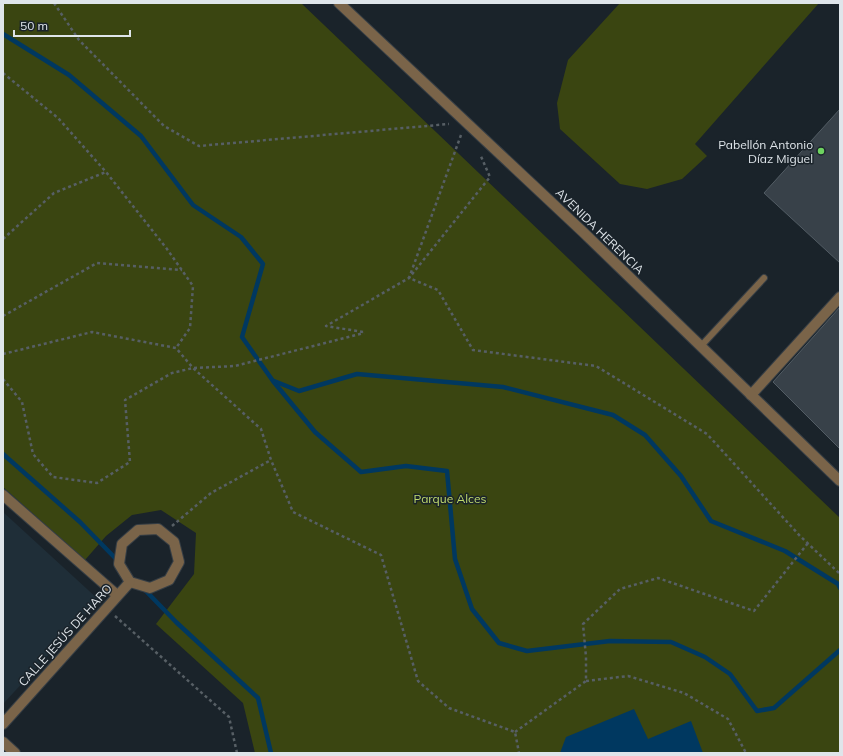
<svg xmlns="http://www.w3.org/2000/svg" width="843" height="756" font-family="Mulish,sans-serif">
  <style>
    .built { fill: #1f2e38 }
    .green { fill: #3a4511 }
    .water { fill: #003860 }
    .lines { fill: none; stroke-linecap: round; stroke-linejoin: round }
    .stream { stroke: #003860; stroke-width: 4.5 }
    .building { fill: #384149; stroke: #525c64 }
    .service-casing { stroke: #363e45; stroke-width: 8 }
    .pedestrian-casing { stroke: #363e45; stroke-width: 12 }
    .minor-casing { stroke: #363e45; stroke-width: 12 }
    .path { stroke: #575f65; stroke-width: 2.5; stroke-dasharray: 3 3; stroke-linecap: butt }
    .service { stroke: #7a6449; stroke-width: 6 }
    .pedestrian { stroke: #7a6449; stroke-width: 10 }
    .minor { stroke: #7a6449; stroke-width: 10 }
    .poi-dot { fill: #6ed360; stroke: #1a232a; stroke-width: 1.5 }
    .labels { text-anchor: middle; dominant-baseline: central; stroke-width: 3; stroke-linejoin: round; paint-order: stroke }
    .poi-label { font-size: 12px; fill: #dfe5ea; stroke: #1a232a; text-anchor: end }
    .street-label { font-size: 12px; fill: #dfe5ea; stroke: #1a232a }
    .park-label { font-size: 12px; fill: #c1db6c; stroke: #1a232a }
  </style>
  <rect width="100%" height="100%" fill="#1a232a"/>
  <path class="built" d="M3 512 99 600 3 704Z"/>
  <g class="green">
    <path d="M3 3H301L840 518V753H255L243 703 156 624 194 574 196 533 161 510 132 515 106 536 85 560 3 487Z"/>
    <path d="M620 3H819L695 144 707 156 682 179 647 189 620 184 560 129 557 103 568 60Z"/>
  </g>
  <path class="water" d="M634 709 648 739 691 721 703 753H560L566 737Z"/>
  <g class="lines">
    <g class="stream">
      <path d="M3 34 69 75 141 136 193 205 241 237 263 264 242 337 273 381 315 432 361 472 406 466 447 471 455 559 472 609 499 643 527 651 610 641 671 642 705 657 730 674 757 711 774 708 840 650"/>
      <path d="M274 381 299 391 357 374 503 387 613 415 645 435 681 476 711 521 785 551 838 584 840 588"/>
      <path d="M3 454 80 522 119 562"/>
      <path d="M144 589 176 622 258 698 271 753"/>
    </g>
  </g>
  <g class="building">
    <path d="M840 109V263L764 193Z"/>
    <path d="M840 307V449L773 382Z"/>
  </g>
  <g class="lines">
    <g class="service-casing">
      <path id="service" d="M701 346 764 278"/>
    </g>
    <g class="pedestrian-casing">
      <g id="pedestrian">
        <path d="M751 395 840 297"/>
        <path d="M3 495 117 595"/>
      </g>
    </g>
    <g class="minor-casing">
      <g id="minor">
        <path d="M339 3 583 232 840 481"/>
        <path d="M158 529 174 542 179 562 169 580 150 588 130 582 119 564 122 544 138 530Z"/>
        <path d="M3 724 130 582"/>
        <path d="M3 742 15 753"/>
      </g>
    </g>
    <g class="path">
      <path d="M54 3 79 40 164 126 199 146 449 124"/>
      <path d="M3 73 58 118 106 172 167 249 193 286 190 328 176 348"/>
      <path d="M461 135 409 278 438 290 473 350 596 366 707 434 800 536 840 574"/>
      <path d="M3 239 54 193 106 172"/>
      <path d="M3 316 97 263 182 270"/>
      <path d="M363 332 326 326 409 278 490 177 480 154"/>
      <path d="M3 354 92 332 176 348 193 368 261 429 271 460 293 512 381 555 418 681 449 708 515 732 519 753"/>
      <path d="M3 379 22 402 33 454 53 477 97 483 130 462 125 400 172 373 193 368 235 366 364 333"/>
      <path d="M172 526 211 493 271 460"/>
      <path d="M115 616 229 717 237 753"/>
      <path d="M586 681 628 676 684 693 728 719 746 753"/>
      <path d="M515 732 586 681V657L583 624 620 589 658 578 754 611 808 543"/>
    </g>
    <use href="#service" class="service"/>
    <use href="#pedestrian" class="pedestrian"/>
    <use href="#minor" class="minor"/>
  </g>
  <circle class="poi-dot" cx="821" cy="151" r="4"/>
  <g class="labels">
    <g class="poi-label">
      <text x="813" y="144">Pabellón Antonio<tspan x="813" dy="14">Díaz Miguel</tspan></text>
    </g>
    <g class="street-label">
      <text transform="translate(600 231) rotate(44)">AVENIDA HERENCIA</text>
      <text transform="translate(65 635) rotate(-48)">CALLE JESÚS DE HARO</text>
    </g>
    <g class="park-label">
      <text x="450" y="498">Parque Alces</text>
    </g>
  </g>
  <rect width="843" height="756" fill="none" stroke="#dfe5ea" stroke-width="8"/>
  <path d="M14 30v6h116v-6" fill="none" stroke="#dfe5ea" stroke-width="2"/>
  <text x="20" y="30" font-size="12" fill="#dfe5ea" stroke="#1a232a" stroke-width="3" paint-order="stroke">50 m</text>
</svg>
